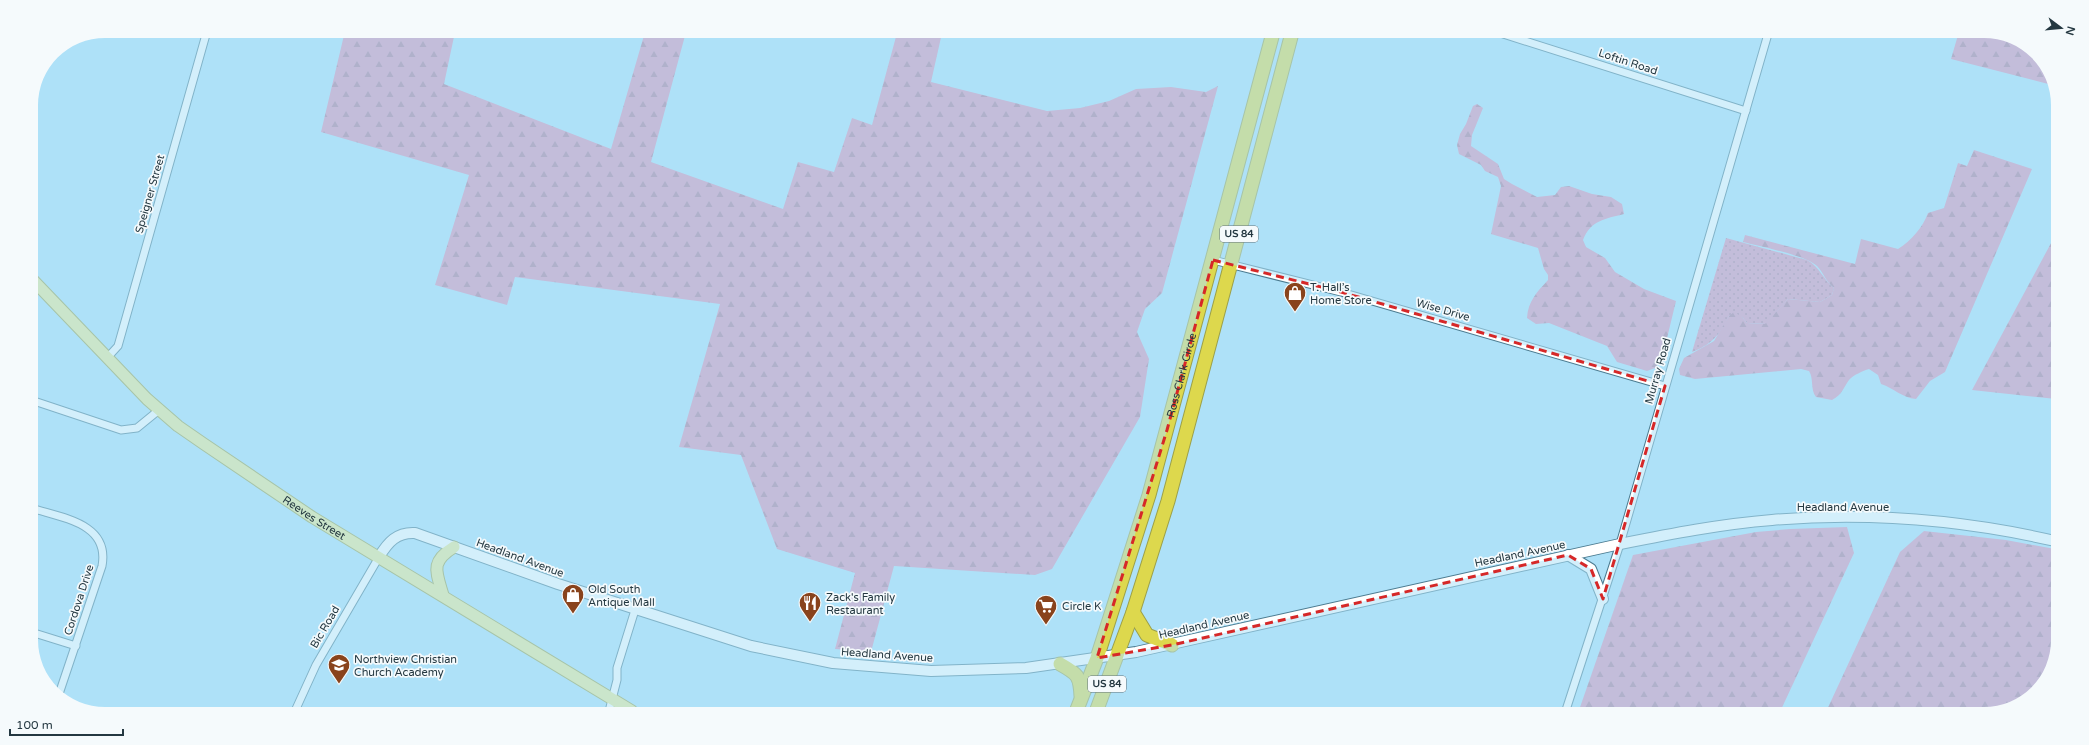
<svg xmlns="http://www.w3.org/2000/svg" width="2089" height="745" font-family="'Varela Round',sans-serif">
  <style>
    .grass { fill: url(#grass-dots) }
    .forest { fill: url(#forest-firs) }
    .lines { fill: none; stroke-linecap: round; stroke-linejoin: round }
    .street-casing { stroke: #4b7b90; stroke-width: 9 }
    .secondary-casing { stroke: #4b7b90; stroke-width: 12 }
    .primary-casing { stroke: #9ca049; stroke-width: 13 }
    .highway-casing { stroke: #9ca049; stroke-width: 15 }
    .street { stroke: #fff; stroke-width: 7 }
    .secondary { stroke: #fff; stroke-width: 10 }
    .primary { stroke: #ebe894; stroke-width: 11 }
    .highway { stroke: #ddd84d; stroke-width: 13 }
    .marked { fill: none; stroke: #d62828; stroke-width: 3; stroke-dasharray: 8 5; stroke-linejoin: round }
    .labels { text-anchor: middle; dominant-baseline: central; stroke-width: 3.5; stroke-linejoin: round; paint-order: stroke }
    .shield { fill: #f5fafc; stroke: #637279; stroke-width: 1 }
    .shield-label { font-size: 10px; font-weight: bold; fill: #243841 }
    .street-label { font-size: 11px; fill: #243841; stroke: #f5fafc }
    .poi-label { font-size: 11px; fill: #243841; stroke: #f5fafc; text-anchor: start }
  </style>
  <defs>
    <pattern id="grass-dots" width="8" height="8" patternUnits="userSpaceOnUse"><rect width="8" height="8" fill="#db90b7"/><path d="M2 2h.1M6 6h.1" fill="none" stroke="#b17796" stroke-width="1.8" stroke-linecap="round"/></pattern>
    <pattern id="forest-firs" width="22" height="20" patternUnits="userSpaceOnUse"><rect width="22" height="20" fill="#db90b7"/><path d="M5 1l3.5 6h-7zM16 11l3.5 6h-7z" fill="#b17796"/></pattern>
  </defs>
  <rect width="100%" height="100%" fill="#aee1f8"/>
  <path class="grass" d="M1726 238 1807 260C1820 267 1822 278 1834 288L1832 295 1820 302 1788 299 1766 324 1747 323 1742 317 1729 316C1720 335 1711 345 1692 352Z"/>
  <g class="forest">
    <path d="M345 31 455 32 444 84 611 149 645 32H686L651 162 783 209 798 162 834 172 852 118 872 125 897 33H942L931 82 1047 111 1080 108 1109 101 1136 89 1171 87 1206 92 1218 86 1162 293 1145 309 1137 332 1149 359 1140 417 1052 569 1035 575 894 566 871 652 835 649 855 573 777 549 741 455 679 447 720 304 515 277 507 305 435 285 469 175 321 132Z"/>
    <path d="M1958 35H2008L2043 60 2052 85 1951 59Z"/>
    <path d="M1477 104 1483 108 1472 135 1471 146 1498 164 1504 179 1512 184 1537 197 1555 195 1561 187 1569 186 1592 194 1611 197 1622 204 1624 214C1605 219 1591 220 1583 240L1586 247 1605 258 1615 272 1644 289 1676 301 1662 359 1655 368 1647 371 1617 362 1607 346 1549 323 1536 324 1527 318C1528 301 1537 292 1548 280V275L1544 269 1538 248 1491 234 1501 186 1498 177 1485 171 1481 165 1459 154 1457 145 1460 134 1466 124 1473 106Z"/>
    <path d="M1974 150 2032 169 1945 372 1930 381 1916 399C1902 398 1894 388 1881 384L1878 375 1869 369C1863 371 1853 375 1849 380 1843 388 1843 394 1832 400L1816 397C1810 389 1814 379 1809 371L1801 369 1695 379 1680 375 1679 369 1684 358 1714 341 1729 316 1734 312 1742 317 1747 323 1765 324 1788 299 1820 302 1832 295 1834 288C1825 281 1824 273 1817 266 1807 256 1759 246 1743 242L1745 235 1855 264 1861 239 1898 249C1911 241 1923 227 1928 213L1944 208 1958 163 1967 166Z"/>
    <path d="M2057 232 2056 399 1972 390Z"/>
    <path d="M1847 527 1854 553 1779 714 1578 713 1633 555 1756 532 1790 529Z"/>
    <path d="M1924 531 2006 540 2055 549 2054 664 2029 699 1984 714H1825L1900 552Z"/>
  </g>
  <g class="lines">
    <g class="street-casing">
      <g id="street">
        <path d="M1503 34 1746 111"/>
        <path d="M1213 260 1341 292 1665 386"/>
        <path d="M107 358 118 346 207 31"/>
        <path d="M31 400 121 430 137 428 159 410"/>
        <path d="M31 508C62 518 110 523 102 566L59 694"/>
        <path d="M31 632 76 646"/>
        <path d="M295 711 316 665 379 557"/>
        <path d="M609 711 617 680V668L635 610"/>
        <path d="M1565 713 1620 544 1768 34"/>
      </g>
    </g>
    <g class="secondary-casing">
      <g id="secondary">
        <path d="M1568 555 1591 569 1603 599"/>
        <path d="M379 557C388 542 397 532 415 533L558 584 751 646 833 663 931 671 1026 668 1136 652 1620 544C1670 534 1721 524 1772 520 1866 512 1963 520 2055 541"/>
      </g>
    </g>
    <g class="primary-casing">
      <g id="primary">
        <path id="s1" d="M31 278 147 399 178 426 204 444 312 517 632 711"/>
        <path d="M443 595C436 571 430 562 454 547"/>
      </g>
    </g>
    <g class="highway-casing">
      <g id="highway">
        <path d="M1133 612 1147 635 1172 645"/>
        <path d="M1060 664C1078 674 1080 676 1081 696"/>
        <path id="s2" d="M1076 712 1097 658 1149 495 1273 33"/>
        <path d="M1096 712 1133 612 1168 501 1292 33"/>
      </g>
    </g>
    <use href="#street" class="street"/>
    <use href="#secondary" class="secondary"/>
    <use href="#primary" class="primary"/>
    <use href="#highway" class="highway"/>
  </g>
  <path d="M0 0H2089V745H0ZM1213 260 1341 292 1665 386 1603 599 1591 569 1568 555 1172 645 1097 658 1167 430Z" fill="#aee1f8" fill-opacity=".55" fill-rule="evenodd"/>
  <path class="marked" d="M1213 260 1341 292 1665 386 1603 599 1591 569 1568 555 1172 645 1097 658 1167 430Z"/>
  <defs>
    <g id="shop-pin" transform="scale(1.15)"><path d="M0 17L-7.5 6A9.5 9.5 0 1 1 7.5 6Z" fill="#89431c" stroke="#f5fafc"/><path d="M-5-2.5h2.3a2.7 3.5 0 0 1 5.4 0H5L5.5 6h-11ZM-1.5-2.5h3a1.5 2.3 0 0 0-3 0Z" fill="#fff"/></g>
    <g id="restaurant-pin" transform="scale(1.15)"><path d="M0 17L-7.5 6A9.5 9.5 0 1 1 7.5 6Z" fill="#89431c" stroke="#f5fafc"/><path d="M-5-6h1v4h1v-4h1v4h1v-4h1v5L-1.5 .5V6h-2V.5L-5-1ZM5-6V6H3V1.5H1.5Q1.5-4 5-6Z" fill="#fff"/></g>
    <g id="supermarket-pin" transform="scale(1.15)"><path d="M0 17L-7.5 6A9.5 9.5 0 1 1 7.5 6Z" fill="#89431c" stroke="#f5fafc"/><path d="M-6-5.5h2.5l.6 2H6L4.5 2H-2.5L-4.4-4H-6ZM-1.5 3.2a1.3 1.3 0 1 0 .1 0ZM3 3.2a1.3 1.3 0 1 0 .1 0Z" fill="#fff"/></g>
    <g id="school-pin" transform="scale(1.15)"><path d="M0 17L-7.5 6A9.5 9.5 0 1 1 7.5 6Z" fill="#89431c" stroke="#f5fafc"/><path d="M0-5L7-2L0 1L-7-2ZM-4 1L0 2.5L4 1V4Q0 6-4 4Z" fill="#fff"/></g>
  </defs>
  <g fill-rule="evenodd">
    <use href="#shop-pin" x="1295" y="293"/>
    <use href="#shop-pin" x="573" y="595"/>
    <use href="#restaurant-pin" x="810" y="603"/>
    <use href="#supermarket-pin" x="1046" y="606"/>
    <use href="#school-pin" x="339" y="665"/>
  </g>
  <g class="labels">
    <g class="shield">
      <rect x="1220" y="226" width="38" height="16" rx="3"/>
      <rect x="1088" y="676" width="38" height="16" rx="3"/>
    </g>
    <g class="shield-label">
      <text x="1239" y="234">US 84</text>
      <text x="1107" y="684">US 84</text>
    </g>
    <g class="street-label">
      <text transform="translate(1628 62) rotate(18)">Loftin Road</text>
      <text transform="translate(150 194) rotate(-74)">Speigner Street</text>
      <text transform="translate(1443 310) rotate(16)">Wise Drive</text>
      <text transform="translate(1658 371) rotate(-74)">Murray Road</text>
      <text stroke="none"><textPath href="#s2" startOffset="353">Ross Clark Circle</textPath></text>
      <text x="1843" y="507">Headland Avenue</text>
      <text stroke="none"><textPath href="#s1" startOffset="373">Reeves Street</textPath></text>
      <text transform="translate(1520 554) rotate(-12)">Headland Avenue</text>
      <text transform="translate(520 558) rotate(20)">Headland Avenue</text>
      <text transform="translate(79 600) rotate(-72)">Cordova Drive</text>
      <text transform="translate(1204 625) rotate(-13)">Headland Avenue</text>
      <text transform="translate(325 627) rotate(-60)">Bic Road</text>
      <text transform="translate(887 655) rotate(4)">Headland Avenue</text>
    </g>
    <g class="poi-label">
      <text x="1310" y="287">T. Hall’s<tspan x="1310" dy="13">Home Store</tspan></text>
      <text x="588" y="589">Old South<tspan x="588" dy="13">Antique Mall</tspan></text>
      <text x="826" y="597">Zack's Family<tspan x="826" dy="13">Restaurant</tspan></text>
      <text x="1062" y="606">Circle K</text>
      <text x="354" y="659">Northview Christian<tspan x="354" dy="13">Church Academy</tspan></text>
    </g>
  </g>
  <path d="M0 0H2089V745H0ZM105 38H1984A67 67 0 0 1 2051 105V640A67 67 0 0 1 1984 707H105A67 67 0 0 1 38 640V105A67 67 0 0 1 105 38Z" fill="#f5fafc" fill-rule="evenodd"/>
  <g transform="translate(2061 28) rotate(106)" stroke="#f5fafc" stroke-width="3" paint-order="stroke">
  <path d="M0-3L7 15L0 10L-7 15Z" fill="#243841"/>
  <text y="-6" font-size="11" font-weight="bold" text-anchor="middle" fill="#243841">N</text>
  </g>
  <path d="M10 729v6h113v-6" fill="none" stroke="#243841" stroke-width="2"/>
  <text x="16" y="729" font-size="12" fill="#243841" stroke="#f5fafc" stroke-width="3" paint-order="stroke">100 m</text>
</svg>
